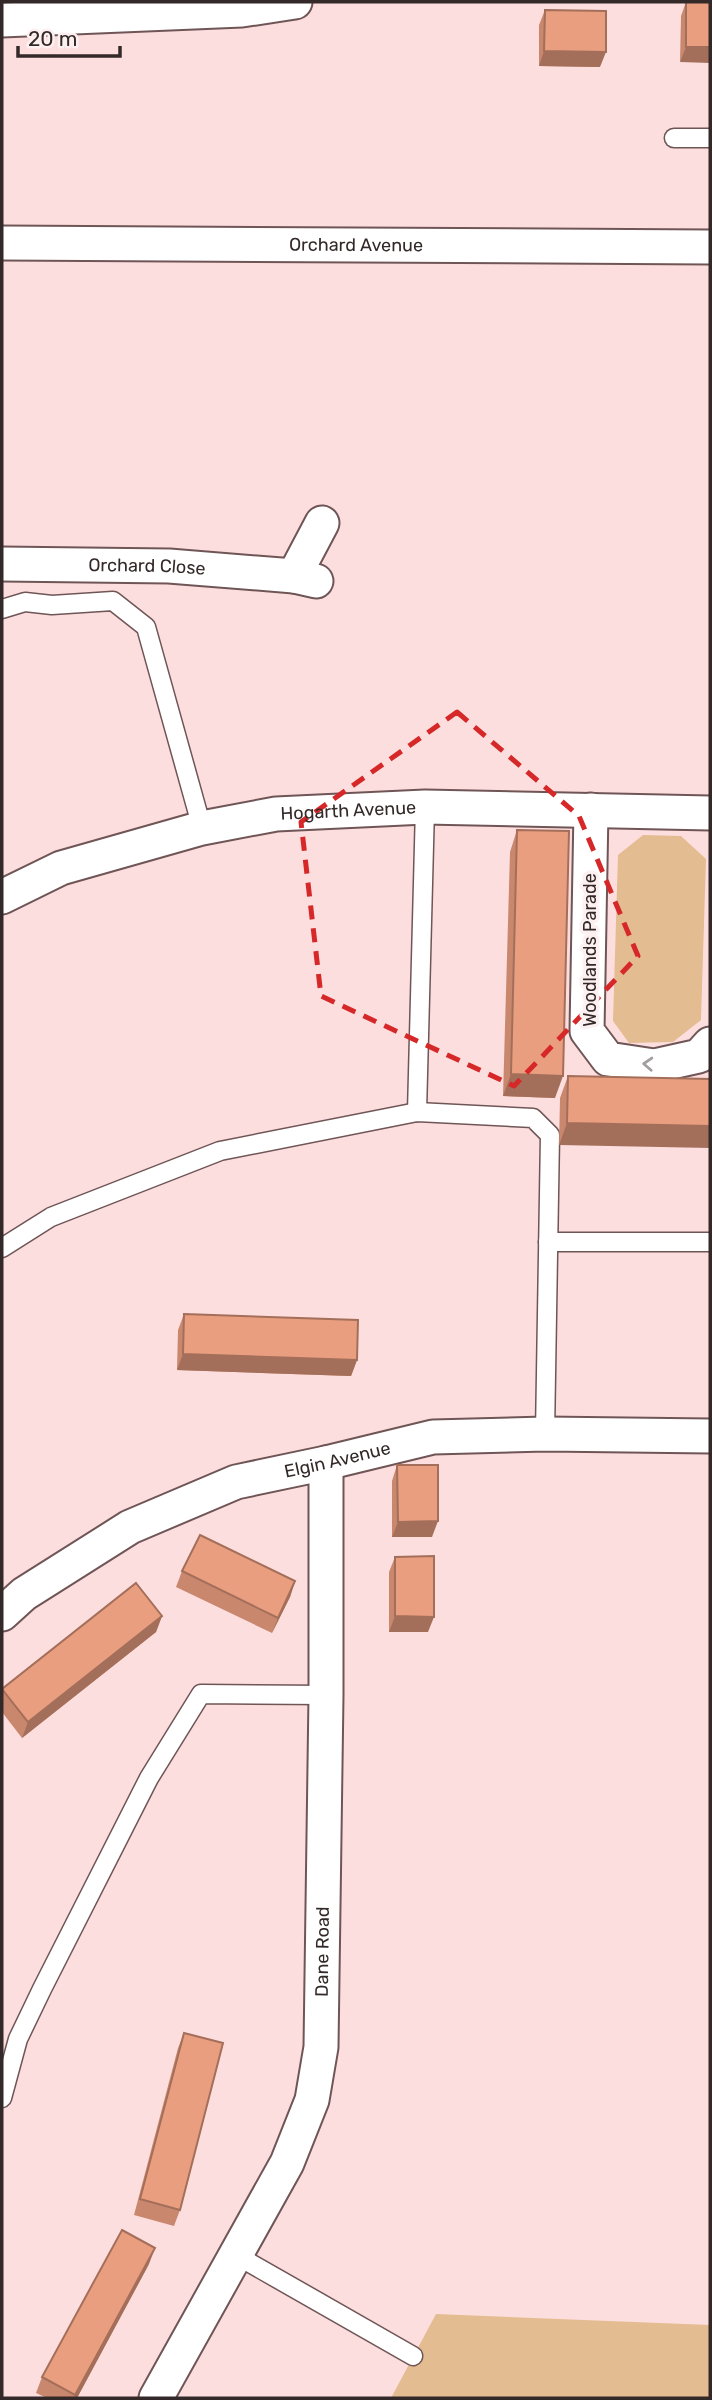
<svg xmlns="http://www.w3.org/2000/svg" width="712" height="2400" font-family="Rubik,sans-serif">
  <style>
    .green { fill: #e4bc91 }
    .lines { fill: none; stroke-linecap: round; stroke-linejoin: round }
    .service-casing { stroke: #6f5556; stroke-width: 21 }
    .minor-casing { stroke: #6f5556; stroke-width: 37 }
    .service { stroke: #fff; stroke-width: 18 }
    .minor { stroke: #fff; stroke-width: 33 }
    .wall { fill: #c9886e }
    .shaded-wall { fill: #a46f5a }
    .building { fill: #ea9e80; stroke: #a46f5a; stroke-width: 2 }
    .oneway { stroke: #a49f9f }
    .marked { fill: none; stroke: #d62828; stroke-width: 5; stroke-dasharray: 14 9; stroke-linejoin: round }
    .labels { text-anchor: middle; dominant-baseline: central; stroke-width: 7; stroke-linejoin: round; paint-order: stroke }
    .street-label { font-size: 18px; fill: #342929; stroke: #fdf0f1 }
  </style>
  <rect width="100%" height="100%" fill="#fddedf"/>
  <g class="green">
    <path d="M643 835 681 836 706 859 701 1020 673 1042 629 1043 613 1021 618 855Z"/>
    <path d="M436 2314 710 2325V2398H391Z"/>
  </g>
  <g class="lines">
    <g class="service-casing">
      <g id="service">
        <path d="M674 138H710"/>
        <path d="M2 609 25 602 52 605 113 601 146 627 202 828"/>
        <path d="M417 1112 425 807"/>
        <path d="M548 1242H710"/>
        <path d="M2 1248 51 1217 220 1151 417 1112 533 1118 550 1135 545 1434"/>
        <path d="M2 2098 18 2039 42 1989 149 1778 201 1694 326 1695"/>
        <path d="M236 2255 413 2356"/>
      </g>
    </g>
    <g class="minor-casing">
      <g id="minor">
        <path d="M2 20 242 10 295 2"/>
        <path id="s1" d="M2 243 710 247"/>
        <path id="s2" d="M2 564 169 566 294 576 316 581"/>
        <path d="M294 576 322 523"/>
        <path d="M591 810 587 1031 608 1059 654 1066 699 1056 710 1044"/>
        <path id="s3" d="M2 897 61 868 202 828 276 814 425 807 710 813"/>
        <path id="s4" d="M2 1614 24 1594 130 1527 236 1482 326 1463 433 1437 545 1434 710 1436"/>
        <path id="s5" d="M156 2398 287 2163 312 2100 321 2047 326 1695V1463"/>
      </g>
    </g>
    <use href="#service" class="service"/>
    <use href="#minor" class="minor"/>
  </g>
  <g class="wall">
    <path d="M686 2H710L680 62 681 16Z"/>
    <path d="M545 10 600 67 539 66V25Z"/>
    <path d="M517 830 555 1098 503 1096 510 852Z"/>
    <path d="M568 1076 710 1079 559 1145 560 1098Z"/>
    <path d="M184 1314 357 1360 351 1376 177 1370 178 1330Z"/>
    <path d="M397 1465 432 1537H392V1481Z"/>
    <path d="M395 1557 428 1632H389V1572Z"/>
    <path d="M182 1571 295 1581 290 1597 272 1633 176 1587Z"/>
    <path d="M162 1616 156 1632 22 1738 2 1712V1689Z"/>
    <path d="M184 2033 180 2210 174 2226 134 2215 178 2048Z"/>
    <path d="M149 2264 77 2398H47L36 2393 42 2377Z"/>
  </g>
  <g class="shaded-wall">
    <path d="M686 47H710V63L680 62Z"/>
    <path d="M544 51 606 52 600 67 539 66Z"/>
    <path d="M511 1074 563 1076 555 1098 503 1096Z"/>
    <path d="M567 1123 710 1126V1148L559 1145Z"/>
    <path d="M183 1354 357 1360 351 1376 177 1370Z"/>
    <path d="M438 1521 432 1537H392L398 1522Z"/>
    <path d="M295 1581 290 1597 272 1633 278 1618Z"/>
    <path d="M162 1616 156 1632 22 1738 28 1722Z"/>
    <path d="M395 1616 434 1617 428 1632H389Z"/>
    <path d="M155 2248 149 2264 77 2398H74Z"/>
  </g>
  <g class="building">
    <rect x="686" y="2" width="24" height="45"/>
    <path d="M545 10 606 11V52L544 51Z"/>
    <path d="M517 830 569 831 563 1076 511 1074Z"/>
    <path d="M568 1076 710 1079V1126L567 1123Z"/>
    <path d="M184 1314 358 1320 357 1360 183 1354Z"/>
    <path d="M397 1465H438V1521L398 1522Z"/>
    <path d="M200 1535 295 1581 278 1618 182 1571Z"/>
    <path d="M434 1556V1617L395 1616V1557Z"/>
    <path d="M136 1583 162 1616 28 1722 2 1689Z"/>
    <path d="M184 2033 223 2043 180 2210 140 2199Z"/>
    <path d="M122 2230 155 2248 75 2395 42 2377Z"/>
  </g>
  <defs><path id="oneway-chevron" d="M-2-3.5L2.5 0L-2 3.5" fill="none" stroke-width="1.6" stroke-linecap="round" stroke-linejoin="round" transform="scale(1.75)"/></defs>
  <use class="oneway" href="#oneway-chevron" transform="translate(648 1064) rotate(-177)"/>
  <path class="marked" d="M457 712 579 816 638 956 514 1086 321 996 301 822Z"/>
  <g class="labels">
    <g class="street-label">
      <text stroke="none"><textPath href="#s1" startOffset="354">Orchard Avenue</textPath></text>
      <text stroke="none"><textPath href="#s2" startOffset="145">Orchard Close</textPath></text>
      <text stroke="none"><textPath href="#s3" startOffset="360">Hogarth Avenue</textPath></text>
      <text transform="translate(590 950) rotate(-90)">Woodlands Parade</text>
      <text stroke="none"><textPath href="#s4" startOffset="374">Elgin Avenue</textPath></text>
      <text stroke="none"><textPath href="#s5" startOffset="486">Dane Road</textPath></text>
    </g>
  </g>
  <rect width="712" height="2400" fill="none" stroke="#342929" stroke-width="7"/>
  <path d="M18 46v10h102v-10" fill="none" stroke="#342929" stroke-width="3.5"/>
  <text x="28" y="46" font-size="21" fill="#342929" stroke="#fdf0f1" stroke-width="5" paint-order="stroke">20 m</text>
</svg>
